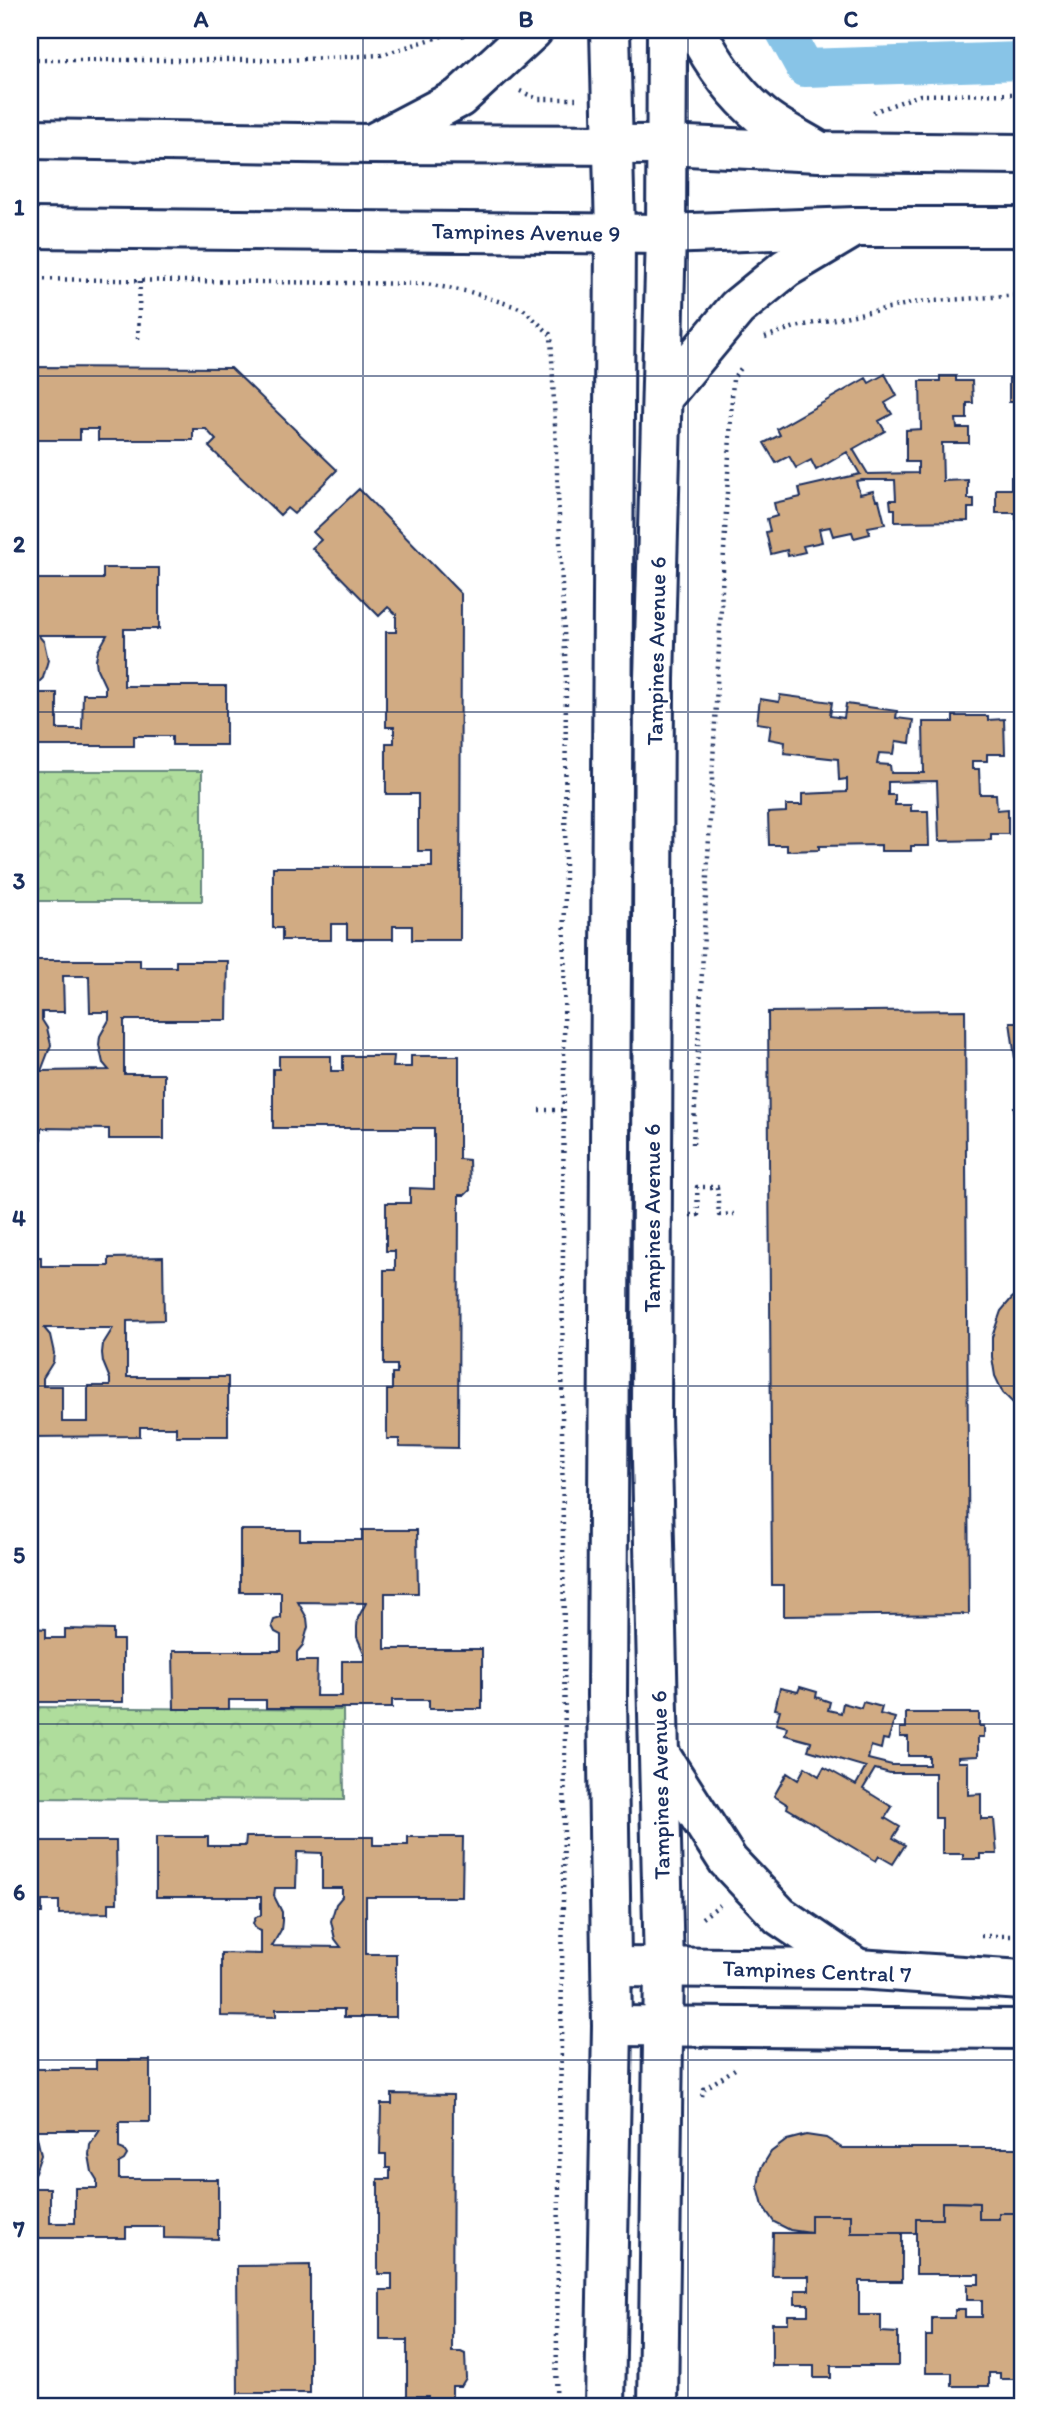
<svg xmlns="http://www.w3.org/2000/svg" width="1052" height="2436" font-family="Itim,sans-serif">
  <style>
    .park { fill: url(#park-crowns); stroke: #65867d; stroke-width: 2 }
    .lines { fill: none; stroke-linecap: round; stroke-linejoin: round }
    .canal { stroke: #88c4e7; stroke-width: 38 }
    .building { fill: #d1ab83; stroke: #1b2f5e; stroke-width: 2; fill-rule: evenodd }
    .minor-casing { stroke: #1b2f5e; stroke-width: 44 }
    .tertiary-casing { stroke: #1b2f5e; stroke-width: 44 }
    .secondary-casing { stroke: #1b2f5e; stroke-width: 44 }
    .path { stroke: #1b2f5e; stroke-width: 4.5; stroke-dasharray: 2 5; stroke-linecap: butt }
    .minor { stroke: #fff; stroke-width: 38 }
    .tertiary { stroke: #fff; stroke-width: 38 }
    .secondary { stroke: #fff; stroke-width: 38 }
    .grid { fill: none; stroke: #1b2f5e; stroke-width: 2; stroke-opacity: 0.55 }
    .labels { text-anchor: middle; dominant-baseline: central; stroke-width: 5; stroke-linejoin: round; paint-order: stroke }
    .street-label { font-size: 23px; fill: #1b2f5e; stroke: #fff }
    .neatline { fill: none; stroke: #1b2f5e; stroke-width: 2.5 }
    .grid-label { font-size: 23px; text-anchor: middle; font-weight: bold; fill: #1b2f5e }
  </style>
  <defs>
    <pattern id="park-crowns" width="20" height="18" patternUnits="userSpaceOnUse" patternTransform="scale(1.75)"><rect width="20" height="18" fill="#afdd9c"/><path d="M2 6a3 3 0 1 1 6 0M12 15a3 3 0 1 1 6 0" fill="none" stroke="#96be89"/></pattern>
  </defs>
  <rect width="100%" height="100%" fill="#fff"/>
  <filter id="ink" filterUnits="userSpaceOnUse"><feTurbulence type="fractalNoise" baseFrequency=".0143" numOctaves="2"/><feDisplacementMap in="SourceGraphic" scale="14" xChannelSelector="R" yChannelSelector="G"/><feConvolveMatrix kernelMatrix="1 2 1 2 8 2 1 2 1" color-interpolation-filters="sRGB"/></filter>
  <g filter="url(#ink)">
    <g class="park">
      <rect x="30" y="771" width="172" height="130"/>
      <path d="M30 1707 343 1710 344 1800 30 1798Z"/>
    </g>
    <g class="lines">
      <path class="canal" d="M784 30 805 68 1022 61"/>
    </g>
    <g class="building">
      <path d="M30 367 231 368 337 470 294 514 287 508 280 515 209 447 216 440 206 429H193V440H98V429H80V440H31Z"/>
      <path d="M885 374 897 396 885 403 892 414 879 421 885 431 853 449 868 474 918 473V462H906V430L921 429 920 381H940V376H956V381H972L973 403H967V419H956L957 428H969V443H942L943 481 968 480V499H974V508H968V521L895 522V509H891L890 500H896L895 480H862L856 481 860 494 873 491 876 500H879L885 524 868 527 870 534 854 538 852 532 833 536 830 527 819 529 822 542 803 546 805 552 788 556 787 550 771 554 766 532 770 531 767 519 777 516 774 503 801 497 799 488 860 474 847 452 816 470 811 460 796 468 789 456 776 463 764 443 780 435 777 429 866 378 869 383Z"/>
      <path d="M1009 378H1022V414H1020V402H1009Z"/>
      <path d="M1011 477H1022V519H1016V513H996V489H1011Z"/>
      <path d="M359 489 461 594 460 940H412V926H393V939H347V924H331V940H282V928H273V867H432V851H418V794H386V743H394V727H386V632H396V614L388 607 379 616 312 548 321 540 313 532Z"/>
      <path d="M30 568H35V579H103V568H159V629H124V686H226V745H172V736H134V746H30ZM38 635H107L98 651 96 660 97 669 105 686V694H83L82 729H57V693H37V684L43 678 48 660 44 642Z"/>
      <path d="M780 695 832 702 830 716 844 718 846 704 897 711 896 718 913 720 910 743 896 741 894 754 879 753 877 764 890 765 891 773H924L923 722H953V716H988V720L1004 719 1005 754H987V761H972V769H979L980 794H996L997 810 1008 809V834H991V840L939 841 937 781 888 782V795H895V805H911V811H928L929 846H911V851H881V845L819 846V850L787 851V845H769L768 813 786 812V805H802V794L847 792V779L839 780 838 759 784 753 785 742 769 739 771 725 757 723 760 699 779 702Z"/>
      <path d="M30 960H140V967H176V961H228L227 1020H124V1074H164V1139H109V1129L41 1128V1139H30ZM63 976H89L90 1012H109V1020L100 1036 99 1045 103 1063 109 1070 41 1071 51 1045 47 1028 42 1020V1012H64Z"/>
      <path d="M965 1010 969 1614 784 1616V1585H772L768 1012Z"/>
      <path d="M1010 1022H1022V1058H1015Z"/>
      <path d="M279 1056H331V1071H343V1056H394L393 1067H411V1056H459V1159L469 1160 470 1190 465 1195H459L458 1448 399 1447V1439H387V1390H392V1374H397V1365H384V1270H395V1251H386V1203H410V1188L434 1189V1128H273V1069H279Z"/>
      <path d="M1020 1089H1022V1131H1018L1014 1107H1020Z"/>
      <path d="M30 1257H41V1266H109V1258L163 1257 164 1320 127 1321V1377H228V1436H176V1427H140V1436L30 1437ZM44 1328H113L103 1344 102 1353 103 1362 110 1379V1386H88V1422H62V1386H43V1378L53 1362 54 1353 50 1335Z"/>
      <path d="M1022 1291V1407L1013 1403 1003 1393 995 1376 992 1357V1337L1001 1311 1012 1298Z"/>
      <path d="M240 1530H300V1540H362V1530H417L418 1593H385V1649H482V1709H429V1700H392V1708H266V1700H229V1709H174L173 1651H281V1635L275 1632 272 1626 274 1620 281 1618V1592H240ZM298 1602 366 1603 358 1618 357 1627V1637L364 1653V1661H342V1696H316L317 1661H297V1652L303 1645 308 1627 307 1618Z"/>
      <path d="M30 1628 46 1629V1638H65V1629L113 1630V1640H123V1702H30Z"/>
      <path d="M800 1687 817 1692 816 1697 830 1702 828 1710 841 1713 843 1703 861 1708 863 1702 882 1707 880 1714 895 1718 888 1740 883 1739 881 1749 871 1746 868 1759 892 1765H929V1756H908V1737H900V1728H906V1713H979V1726H984V1737H978V1756L958 1757V1762H968V1795L981 1794V1819H994L997 1854H980V1859H963V1854H942V1818H935V1773H890L875 1769 863 1789 892 1807 885 1818 900 1827 893 1838 905 1845 893 1864 879 1856 876 1861 787 1808 788 1805 774 1796 787 1773 798 1780 805 1767 819 1776 824 1767 856 1785 866 1767 808 1750 811 1742 785 1735 787 1727 776 1724 780 1710 775 1709 780 1688 798 1692Z"/>
      <path d="M156 1837H208V1846H245L246 1837H373V1845H408V1837H463L462 1897H366V1954H396V2017H344V2009H276V2017L221 2016V1953L261 1954V1931L256 1929 253 1923 256 1917 261 1915V1897H156ZM297 1852 322 1853V1888H342V1897L336 1904 331 1921 335 1939 341 1947 272 1946 281 1930 282 1921V1912L274 1896 275 1888H296Z"/>
      <path d="M30 1841H116L117 1903H109V1913L59 1914V1901H42V1913H30Z"/>
      <path d="M30 2060H37V2069H96V2060H150V2122H119V2148L124 2150 127 2155 124 2160 119 2163V2179H218V2239L164 2238V2227H126V2238H30V2188H50V2223H75V2188H97V2180L92 2172 89 2155 90 2145 100 2130H30L37 2137 41 2155 35 2172 30 2178Z"/>
      <path d="M392 2094 453 2095 452 2352H461L465 2354 466 2378 461 2386H452V2406H428V2396H407V2340H380V2290H392V2274H378V2179H390V2168H386V2154H380L381 2104H392Z"/>
      <path d="M806 2135 826 2138 842 2148H1022V2213H999V2219H979V2203L942 2202V2219H916V2233H851V2215H811V2233L790 2230 774 2222 763 2206 758 2187 761 2168 771 2152 787 2140Z"/>
      <path d="M942 2202 979 2203V2219H999V2213H1022V2379H1000V2373H989V2386H952V2373H926V2336H932V2318H955V2310H965V2317H982V2300H967V2284H979V2274H916V2219H942Z"/>
      <path d="M811 2215H851V2233H902V2281H859V2315H881V2332L898 2333V2366H831V2378H814V2366H772V2323H788V2315H808V2304H795V2290H809V2276H772L773 2233H811Z"/>
      <path d="M310 2265V2393H238L237 2266Z"/>
    </g>
    <g class="lines">
      <g class="minor-casing">
        <g id="minor">
          <path d="M612 1967 858 1969 1022 1980"/>
          <path d="M612 2026 1022 2029"/>
        </g>
      </g>
      <g class="tertiary-casing">
        <g id="tertiary">
          <path d="M660 1755 728 1861 780 1916 858 1969"/>
          <path d="M605 2406 612 2026 607 1695 615 233 610 30"/>
          <path d="M658 2406 664 1968 651 1416 654 679 666 234 667 30"/>
        </g>
      </g>
      <g class="secondary-casing">
        <g id="secondary">
          <path d="M696 30C712 61 734 93 762 116 778 129 799 139 817 150"/>
          <path d="M30 139 370 144 665 145 819 152 1022 154"/>
          <path d="M375 142 459 98 533 30"/>
          <path d="M30 228 666 234 855 227H1022"/>
          <path d="M662 398 737 308 786 268 850 230"/>
        </g>
      </g>
      <g class="path">
        <path d="M458 30 467 39"/>
        <path d="M30 60H287L381 55 461 30"/>
        <path d="M520 91 538 99H576"/>
        <path d="M873 112 920 95 1022 94"/>
        <path d="M30 279 426 284 470 292 523 309 551 335 566 676 562 1430 565 1753 556 2406"/>
        <path d="M765 337 795 327 918 302 1022 295"/>
        <path d="M138 339 140 279"/>
        <path d="M539 1110H564"/>
        <path d="M693 1144 733 378 743 366"/>
        <path d="M690 1215H698L697 1187H717L719 1215 734 1214"/>
        <path d="M702 1918 720 1905"/>
        <path d="M981 1936H1022"/>
        <path d="M702 2096 704 2089 738 2067"/>
      </g>
      <use href="#minor" class="minor"/>
      <use href="#tertiary" class="tertiary"/>
      <use href="#secondary" class="secondary"/>
    </g>
  </g>
  <path class="grid" d="M363 30V2406M688 30V2406M30 376H1022M30 712H1022M30 1050H1022M30 1386H1022M30 1724H1022M30 2060H1022"/>
  <g class="labels">
    <g class="street-label">
      <text transform="translate(526 232) rotate(1)">Tampines Avenue 9</text>
      <text transform="translate(656 651) rotate(-89)">Tampines Avenue 6</text>
      <text transform="translate(652 1218) rotate(-90)">Tampines Avenue 6</text>
      <text transform="translate(660 1785) rotate(-91)">Tampines Avenue 6</text>
      <text transform="translate(817 1971) rotate(2)">Tampines Central 7</text>
    </g>
  </g>
  <rect width="1052" height="2436" fill="none" stroke="#fff" stroke-width="77"/>
  <rect x="38" y="38" width="976" height="2360" class="neatline"/>
  <g class="grid-label">
    <text x="201" y="27">A</text>
    <text x="526" y="27">B</text>
    <text x="851" y="27">C</text>
    <text x="19" y="215">1</text>
    <text x="19" y="552">2</text>
    <text x="19" y="889">3</text>
    <text x="19" y="1226">4</text>
    <text x="19" y="1563">5</text>
    <text x="19" y="1900">6</text>
    <text x="19" y="2237">7</text>
  </g>
</svg>
